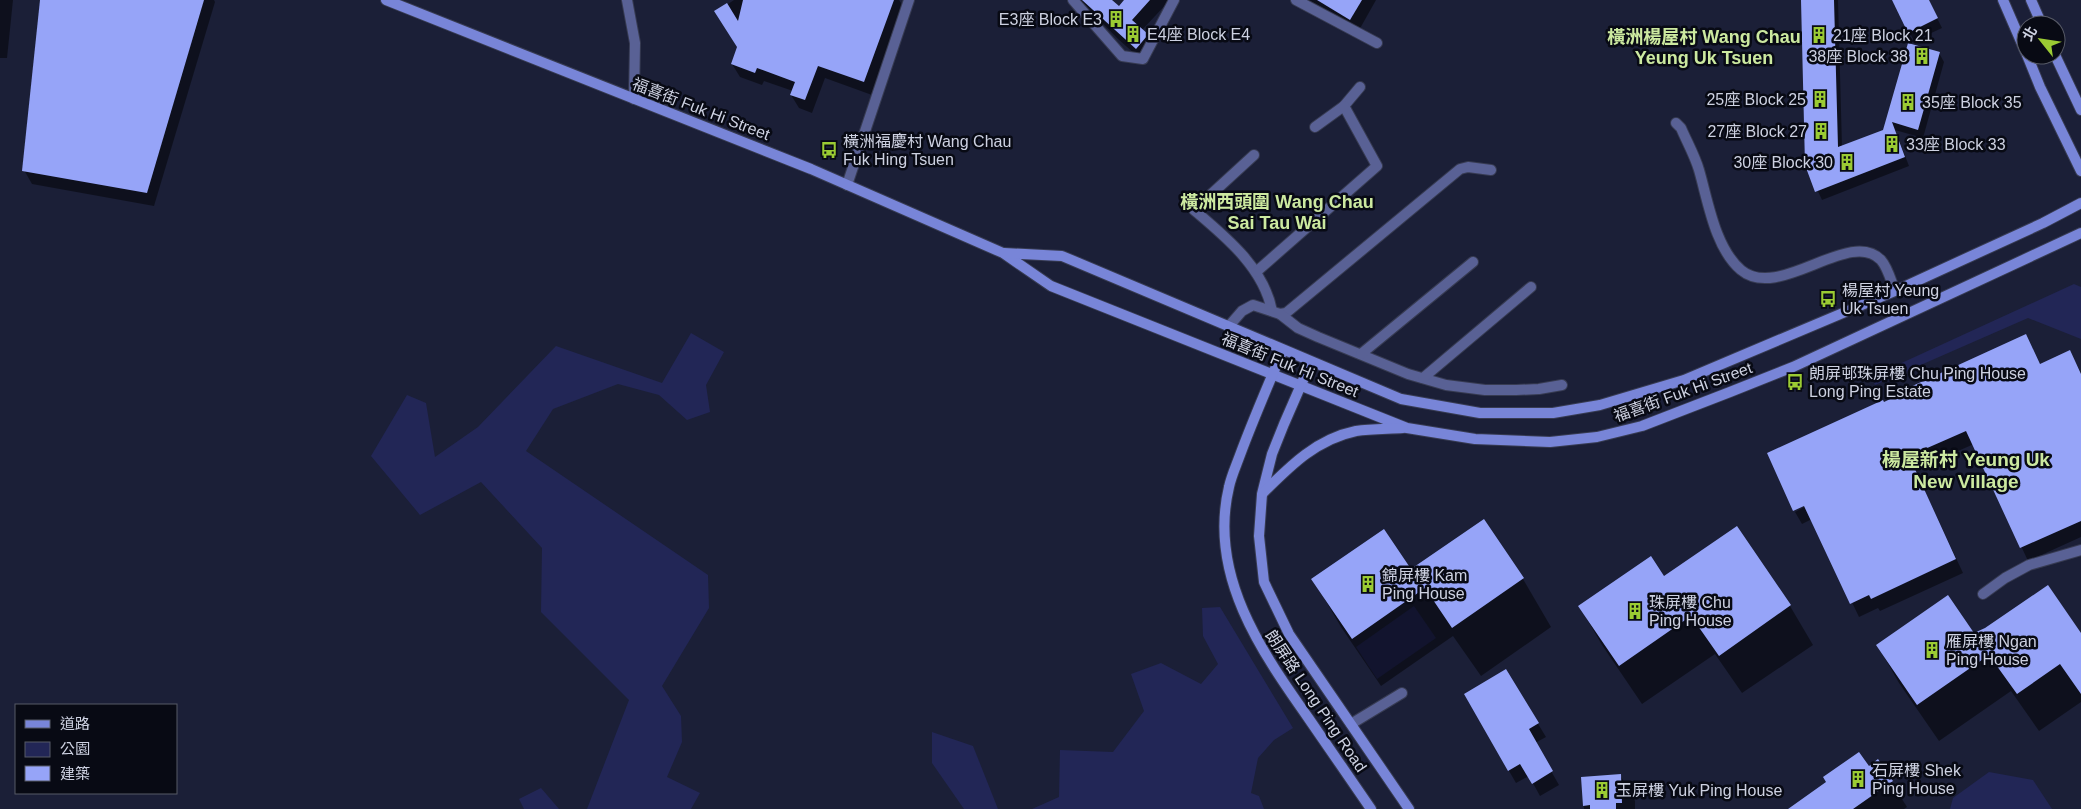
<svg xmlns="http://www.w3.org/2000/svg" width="2081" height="809" font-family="Helvetica,'Noto Sans TC',sans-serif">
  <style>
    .green { fill: #222656 }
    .shadow { fill: #0007 }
    .building { fill: #96a4f8 }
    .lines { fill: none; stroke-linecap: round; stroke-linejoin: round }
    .street-casing { stroke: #373b52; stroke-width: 12 }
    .secondary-casing { stroke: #373b52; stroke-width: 12 }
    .street { stroke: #596195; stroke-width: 10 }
    .secondary { stroke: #7885d8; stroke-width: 10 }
    .labels { text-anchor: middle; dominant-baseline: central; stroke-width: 5; stroke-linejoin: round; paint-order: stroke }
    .poi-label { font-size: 16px; fill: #cdd1e1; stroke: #080a14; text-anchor: start }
    .street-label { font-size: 16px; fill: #cdd1e1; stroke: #080a14 }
    .neighbourhood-label { font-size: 18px; font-weight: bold; fill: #cce9a0; stroke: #080a14 }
    .quarter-label { font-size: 19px; font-weight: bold; fill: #cce9a0; stroke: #080a14 }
  </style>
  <rect width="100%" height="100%" fill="#1b1f37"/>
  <g class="green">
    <path d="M2074 284 2081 287V339L2028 318 1875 385 1871 377Z"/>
    <path d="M691 333 724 352 706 385 710 412 687 420 659 395 618 384 553 409 526 451 708 575 709 608 662 686 681 716 682 742 667 777 700 793 691 809H587L629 700 541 612 542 548 481 482 420 515 371 456 407 395 426 403 435 457 478 427 556 346 662 383Z"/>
    <path d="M1414 606 1436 638 1377 679 1356 647Z"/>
    <path d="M1220 607 1293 728 1274 740 1258 758 1251 793 1259 796 1264 809H1032L1059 797 1060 750 1113 752 1144 711 1131 674 1161 663 1201 684 1218 664 1203 636 1202 608Z"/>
    <path d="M932 732 973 746 998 809H964L932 763Z"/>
    <path d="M1989 772 2033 780 2052 809H1950L1953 798Z"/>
    <path d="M541 788 559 809H524L519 799Z"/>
  </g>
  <g class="shadow">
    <path d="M0 0H13L7 58H0Z"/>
    <path d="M41 0H214L215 2 154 206 32 184 24 170Z"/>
    <path d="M734 0H899L904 7 872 95 825 78 812 113 799 108 791 95 793 91 764 81 762 85 740 77 732 64 738 48 716 12Z"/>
    <path d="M1080 0H1111L1119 8 1125 0H1170L1142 30 1147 35 1155 48 1144 62 1118 39Z"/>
    <path d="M1302 0H1376L1358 32Z"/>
    <path d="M1802 0H1838L1842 147 1884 131 1939 53 1944 62 1923 138 1895 130 1909 166 1822 200 1806 165Z"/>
    <path d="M1893 0H1928L1942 28 1914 41Z"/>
    <path d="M2025 336 2041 370 2070 352 2081 373V537L2028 561 1974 444 1915 470 1963 573 1880 611 1878 608 1859 617 1812 519 1802 524 1795 512 1810 504 1884 404Z"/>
    <path d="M1483 521 1523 579 1551 627 1481 676 1453 636 1381 686 1341 627 1313 579 1411 571Z"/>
    <path d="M1736 527 1790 606 1813 645 1742 693 1715 654 1642 704 1602 645 1580 607 1664 577Z"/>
    <path d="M1974 635H2081V702L2039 731 2011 691 1939 741 1899 683 1878 646Z"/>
    <path d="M1506 671 1546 737 1535 743 1559 785 1540 796 1529 776 1516 783 1465 695Z"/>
    <path d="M1878 761 1907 807 1904 809H1790Z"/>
    <path d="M1620 775 1635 801V809H1584L1582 778Z"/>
  </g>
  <g class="building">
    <path d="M40 0H204L147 193 22 171Z"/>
    <path d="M743 0H894L864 82 818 66 805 100 790 95 795 82 757 68 755 73 731 64 737 47 714 11 727 3 738 21Z"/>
    <path d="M1082 0H1112L1119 6 1124 0H1150L1132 20 1148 34 1147 36 1136 49Z"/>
    <path d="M1317 0H1362L1350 20Z"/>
    <path d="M1801 0H1834L1838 147 1883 130 1908 43 1940 52 1918 130 1892 122 1905 157 1815 192 1805 165Z"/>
    <path d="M1892 0H1929L1938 18 1908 33Z"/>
    <path d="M2026 334 2040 364 2070 350 2081 374V521L2020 548 1966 431 1909 456 1956 559 1871 599 1869 595 1850 604 1804 506 1793 511 1767 453 1883 400 1884 402 1909 390 1908 388Z"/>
    <path d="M1484 519 1524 578 1452 628 1425 588 1352 639 1311 579 1384 529 1411 569Z"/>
    <path d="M1737 526 1791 605 1719 656 1691 616 1619 666 1578 606 1651 556 1664 576Z"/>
    <path d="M2048 585 2081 633V694L2060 664 2017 694 1989 655 1917 705 1876 645 1948 595 1974 633 1985 628Z"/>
    <path d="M1506 669 1539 723 1529 729 1553 771 1532 784 1520 764 1508 771 1464 694Z"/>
    <path d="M1859 752 1869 766 1878 759 1893 781 1853 809H1788L1826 782 1823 777Z"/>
    <path d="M1621 774 1622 803H1616V809H1590V805L1583 806 1581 777Z"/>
  </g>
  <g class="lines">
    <g class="street-casing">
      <g id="street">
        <path d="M627 0 635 43 634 99"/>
        <path d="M1073 0 1122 56 1143 59 1174 0"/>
        <path d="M1296 0 1377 43"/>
        <path d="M1676 123 1681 128C1687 142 1695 156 1699 170 1708 201 1715 248 1741 270 1779 302 1850 227 1881 260 1888 268 1891 281 1895 291"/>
        <path d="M1315 127 1344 106 1360 87"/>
        <path d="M1254 155 1194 210C1226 237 1264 268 1272 311"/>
        <path d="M847 185 909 0"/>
        <path d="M1256 272 1377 166 1344 106"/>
        <path d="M1280 314 1286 313 1460 169 1468 167 1491 170"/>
        <path d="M1229 326 1242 311 1253 305 1280 314 1298 328 1318 337 1408 374 1446 385 1485 390H1516L1539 389 1562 385"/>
        <path d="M1361 354 1473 262"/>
        <path d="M1423 378 1531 287"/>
        <path d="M1983 594 2005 578 2029 565 2081 550"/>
        <path d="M1351 724 1402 693"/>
      </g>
    </g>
    <g class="secondary-casing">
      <g id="secondary">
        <path d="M386 0 811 169 1003 253 1051 286 1407 428 1475 439 1550 442 1597 437 1642 426 1730 392 1793 367 2081 233"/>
        <path d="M2003 0 2026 53"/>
        <path d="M2031 0 2042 25"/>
        <path d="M2027 55 2040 87 2081 171"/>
        <path d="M2055 55 2081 110"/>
        <path d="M1004 253 1062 256 1401 399 1480 413H1553L1600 405 1684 380 1895 291 2043 223 2081 203"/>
        <path d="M1283 350C1268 385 1253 420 1240 455 1236 466 1231 477 1229 487 1208 575 1261 651 1309 719 1330 749 1350 779 1371 809"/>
        <path d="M1311 362 1284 424 1272 454 1262 494 1259 536 1264 582 1289 634 1409 809"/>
        <path d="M1263 493C1291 465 1317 439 1356 431 1371 429 1388 429 1403 428"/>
      </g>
    </g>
    <use href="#street" class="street"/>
    <use href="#secondary" class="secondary"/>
  </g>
  <defs>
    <g id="building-bare" transform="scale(1.35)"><path d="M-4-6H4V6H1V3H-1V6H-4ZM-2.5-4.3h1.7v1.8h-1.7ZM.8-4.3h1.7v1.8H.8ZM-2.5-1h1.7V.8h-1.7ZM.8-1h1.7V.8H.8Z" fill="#9bcb33" stroke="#080a14" stroke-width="2.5" paint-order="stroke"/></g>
    <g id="bus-bare" transform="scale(1.35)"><path d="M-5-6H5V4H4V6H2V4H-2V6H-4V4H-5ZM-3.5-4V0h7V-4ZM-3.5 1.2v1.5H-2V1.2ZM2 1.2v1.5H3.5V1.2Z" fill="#9bcb33" stroke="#080a14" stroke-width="2.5" paint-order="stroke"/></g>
  </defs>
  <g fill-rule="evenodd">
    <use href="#building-bare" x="1116" y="19"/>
    <use href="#building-bare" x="1133" y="34"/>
    <use href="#building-bare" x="1819" y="35"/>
    <use href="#building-bare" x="1922" y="56"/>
    <use href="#building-bare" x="1820" y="99"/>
    <use href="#building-bare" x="1908" y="102"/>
    <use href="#building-bare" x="1821" y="131"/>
    <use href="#building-bare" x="1892" y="144"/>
    <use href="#bus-bare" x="829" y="150"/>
    <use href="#building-bare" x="1847" y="162"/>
    <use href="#bus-bare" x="1828" y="299"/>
    <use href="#bus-bare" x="1795" y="382"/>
    <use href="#building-bare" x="1368" y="584"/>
    <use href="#building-bare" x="1635" y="611"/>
    <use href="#building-bare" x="1932" y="650"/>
    <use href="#building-bare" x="1858" y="779"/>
    <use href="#building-bare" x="1602" y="790"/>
  </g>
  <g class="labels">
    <g class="poi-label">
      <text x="1102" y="19" text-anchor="end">E3座 Block E3</text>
      <text x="1147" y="34">E4座 Block E4</text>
      <text x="1833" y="35">21座 Block 21</text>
      <text x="1908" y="56" text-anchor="end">38座 Block 38</text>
      <text x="1806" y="99" text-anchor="end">25座 Block 25</text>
      <text x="1922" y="102">35座 Block 35</text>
      <text x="1807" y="131" text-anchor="end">27座 Block 27</text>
      <text x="843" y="141">橫洲福慶村 Wang Chau<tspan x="843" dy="18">Fuk Hing Tsuen</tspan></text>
      <text x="1906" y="144">33座 Block 33</text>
      <text x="1833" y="162" text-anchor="end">30座 Block 30</text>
      <text x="1842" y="290">楊屋村 Yeung<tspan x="1842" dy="18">Uk Tsuen</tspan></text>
      <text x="1809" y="373">朗屏邨珠屏樓 Chu Ping House<tspan x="1809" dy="18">Long Ping Estate</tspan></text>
      <text x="1382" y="575">錦屏樓 Kam<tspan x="1382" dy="18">Ping House</tspan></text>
      <text x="1649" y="602">珠屏樓 Chu<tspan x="1649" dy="18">Ping House</tspan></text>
      <text x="1946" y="641">雁屏樓 Ngan<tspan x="1946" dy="18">Ping House</tspan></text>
      <text x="1872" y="770">石屏樓 Shek<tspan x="1872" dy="18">Ping House</tspan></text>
      <text x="1616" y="790">玉屏樓 Yuk Ping House</text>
    </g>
    <g class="street-label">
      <text transform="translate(701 109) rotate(21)">福喜街 Fuk Hi Street</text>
      <text transform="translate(1290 365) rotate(22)">福喜街 Fuk Hi Street</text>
      <text transform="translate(1683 392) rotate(-20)">福喜街 Fuk Hi Street</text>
      <text transform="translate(1316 701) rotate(56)">朗屏路 Long Ping Road</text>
    </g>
    <g class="neighbourhood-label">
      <text x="1704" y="37">橫洲楊屋村 Wang Chau<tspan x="1704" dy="21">Yeung Uk Tsuen</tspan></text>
      <text x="1277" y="202">橫洲西頭圍 Wang Chau<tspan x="1277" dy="21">Sai Tau Wai</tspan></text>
    </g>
    <g class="quarter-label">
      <text x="1966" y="459">楊屋新村 Yeung Uk<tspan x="1966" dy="22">New Village</tspan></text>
    </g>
  </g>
  <rect x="15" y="704" width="162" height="90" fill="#080a14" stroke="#575a66"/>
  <rect x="25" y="720" width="25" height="8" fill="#7885d8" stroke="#575a66"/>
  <text x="60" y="729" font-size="15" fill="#cdd1e1">道路</text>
  <rect x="25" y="742" width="25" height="15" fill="#222656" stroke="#575a66"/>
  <text x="60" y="754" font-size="15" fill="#cdd1e1">公園</text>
  <rect x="25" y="766" width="25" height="15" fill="#96a4f8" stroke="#575a66"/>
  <text x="60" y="779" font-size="15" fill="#cdd1e1">建築</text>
  <g transform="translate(2041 40) rotate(300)"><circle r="24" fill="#080a14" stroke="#575a66"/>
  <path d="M0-4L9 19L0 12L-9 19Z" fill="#9bcb33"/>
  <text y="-8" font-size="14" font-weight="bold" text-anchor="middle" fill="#cdd1e1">北</text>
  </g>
</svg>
